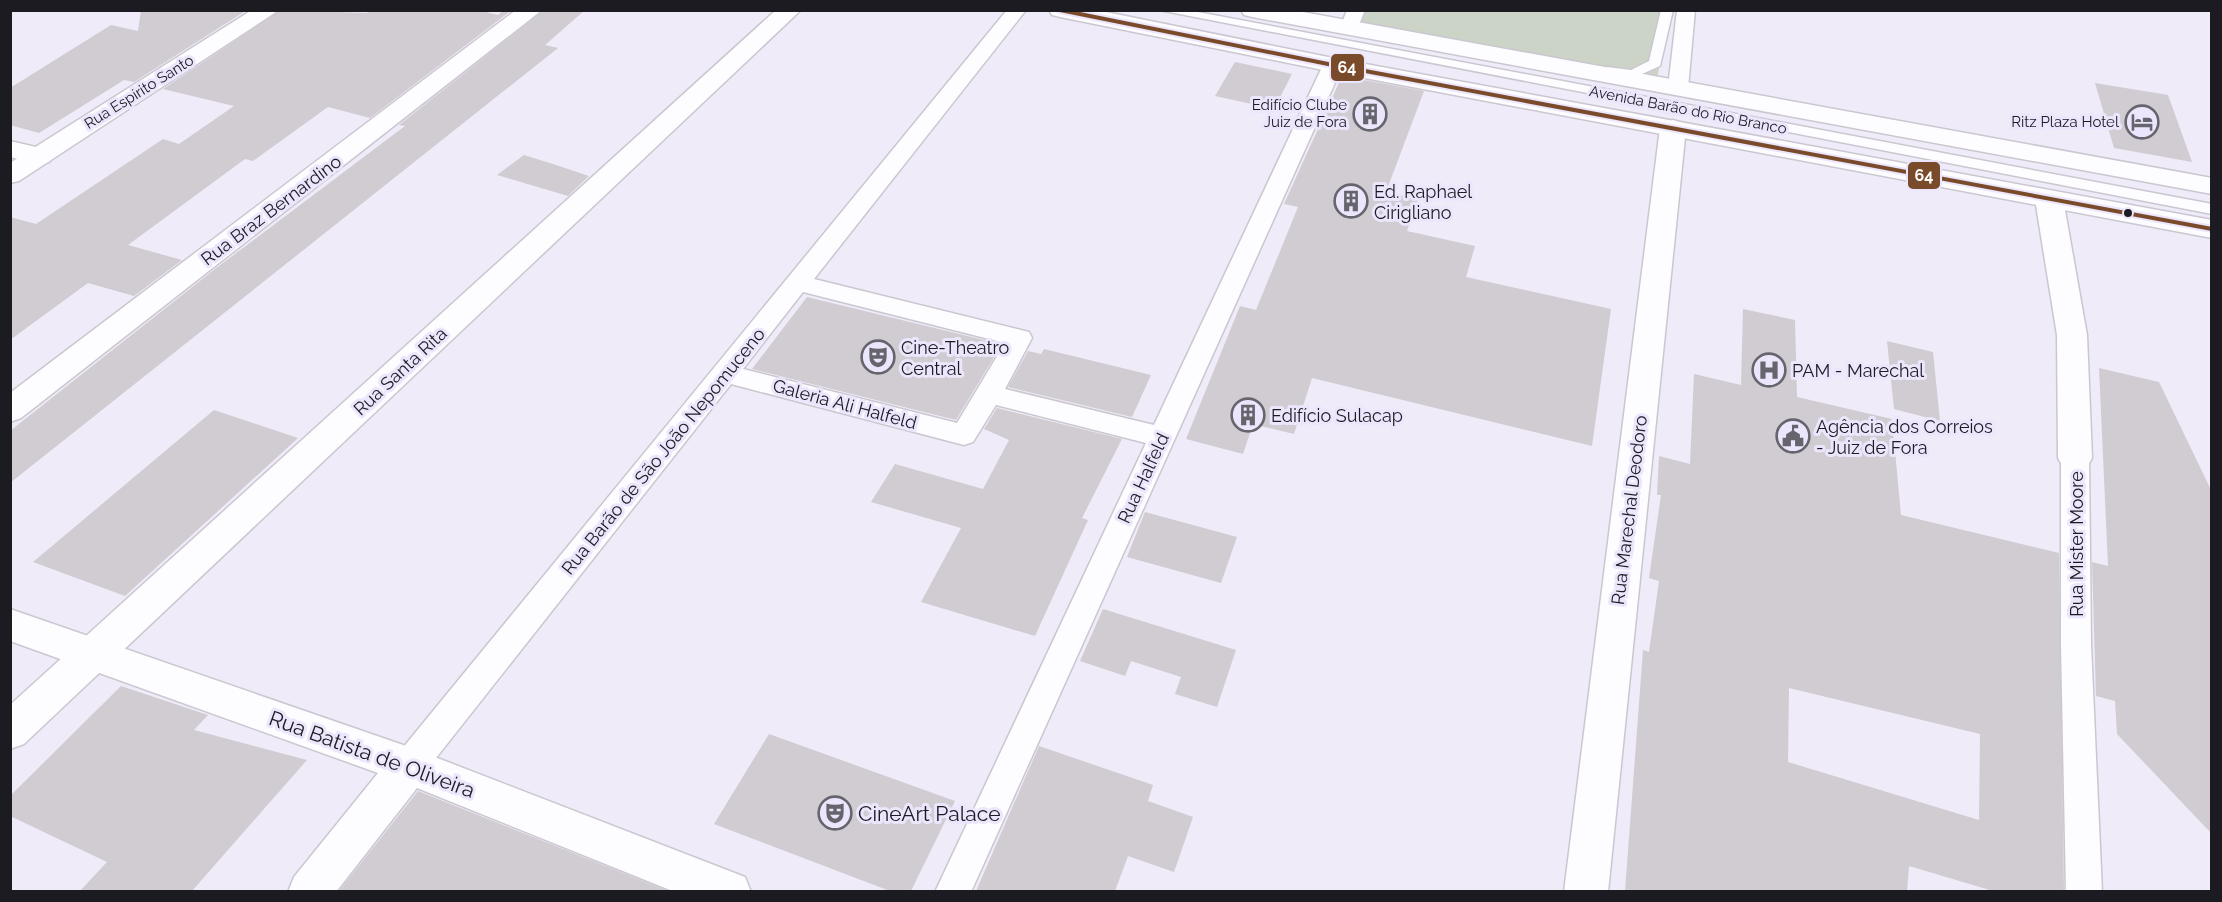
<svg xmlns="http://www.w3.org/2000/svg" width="2222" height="902" font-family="Raleway,sans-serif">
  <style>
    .green { fill: #cbd4c7 }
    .building { fill: #d1cbd2; fill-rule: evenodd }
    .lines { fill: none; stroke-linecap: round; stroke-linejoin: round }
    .service-casing { stroke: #cac7d0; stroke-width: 3 }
    .pedestrian-casing { stroke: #cac7d0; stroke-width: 3 }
    .minor-casing { stroke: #cac7d0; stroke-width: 3 }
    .tertiary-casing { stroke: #cac7d0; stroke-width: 3 }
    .primary-casing { stroke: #cac7d0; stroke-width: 3 }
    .service { fill: #fdfcfe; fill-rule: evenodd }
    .pedestrian { fill: #fdfcfe; fill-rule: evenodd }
    .minor { fill: #fdfcfe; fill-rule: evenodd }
    .tertiary { fill: #fdfcfe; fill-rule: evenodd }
    .primary { fill: #fdfcfe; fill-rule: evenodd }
    .bus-1-casing { stroke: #ece6fd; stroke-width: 8 }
    .bus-1 { stroke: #7a4b2a; stroke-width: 4 }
    .bus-dot { fill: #1d1b22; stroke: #ece6fd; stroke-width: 2 }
    .labels { text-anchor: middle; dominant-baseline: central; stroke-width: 6; stroke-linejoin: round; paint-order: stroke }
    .far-street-label { font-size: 15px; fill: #1d1b22; stroke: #ece6fd }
    .far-poi-label { font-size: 15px; fill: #1d1b22; stroke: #ece6fd; text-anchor: end }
    .poi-label { font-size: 18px; fill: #1d1b22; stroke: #ece6fd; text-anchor: start }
    .street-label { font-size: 18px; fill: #1d1b22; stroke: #ece6fd }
    .near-street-label { font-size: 21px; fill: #1d1b22; stroke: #ece6fd }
    .near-poi-label { font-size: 21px; fill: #1d1b22; stroke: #ece6fd; text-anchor: start }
    .line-badge { stroke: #ece6fd; stroke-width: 2 }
    .badge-label { font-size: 16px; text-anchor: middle; font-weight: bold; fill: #fff }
  </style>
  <rect width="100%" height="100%" fill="#efebf8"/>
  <path class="green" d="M1364 11H1668L1657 81 1356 26Z"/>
  <g class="building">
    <path d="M141 10H247L134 82 124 80 39 133 10 125V88L111 25 138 31Z"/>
    <path d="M281 10 367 13 370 10H478L498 15 504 10H512L370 118 328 107 253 161 245 159 128 245 182 260 134 296 88 283 10 340V217L36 224 163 139 179 144 234 106 163 89Z"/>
    <path d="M544 10H585L545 45 558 48 10 483V431L215 269 405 126 399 125Z"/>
    <path d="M1235 62 1292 74 1274 109 1215 96Z"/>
    <path d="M1342 76 1424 91 1386 192 1418 199 1407 231 1475 246 1466 277 1611 309 1592 446 1312 378 1294 434 1253 424 1243 454 1186 439 1240 306 1256 310 1298 207 1284 204Z"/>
    <path d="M2095 83 2168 95 2192 162 2114 148Z"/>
    <path d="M524 155 556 165 589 176 568 196 497 175Z"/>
    <path d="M807 297 984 340 1002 344 956 420 752 369Z"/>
    <path d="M1743 309 1795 320 1797 397 1892 419 1901 515 2059 553 2064 891H1993L1909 866 1907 891H1625L1643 650 1649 652 1659 581 1649 578 1661 495H1657L1659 456 1690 464 1694 374 1741 385ZM1789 688 1980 734 1979 820 1788 762Z"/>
    <path d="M1887 341 1933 352 1940 421 1894 409Z"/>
    <path d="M1044 349 1151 375 1132 417 1008 387 1028 351 1041 354Z"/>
    <path d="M2099 368 2159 382 2211 490V833L2117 734 2115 701 2096 696 2092 562 2108 566Z"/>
    <path d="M997 408 1122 439 1082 518 1088 520 1035 636 921 602 961 528 871 502 895 464 983 489 1009 440 984 429Z"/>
    <path d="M214 410 298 438 125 596 33 562Z"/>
    <path d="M1145 512 1237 537 1221 583 1127 557Z"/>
    <path d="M1103 609 1236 650 1217 707 1175 694 1181 677 1131 661 1125 676 1080 661Z"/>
    <path d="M121 686 208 715 194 730 307 760 192 891H80L107 862 10 816V796Z"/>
    <path d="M769 734 955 801 911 891H890L714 824Z"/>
    <path d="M1039 746 1153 785 1148 801 1193 817 1174 872 1128 856 1115 891H976Z"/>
    <path d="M418 791 668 891H339Z"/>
  </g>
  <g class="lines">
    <g class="service-casing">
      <g id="service">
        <path d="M1159 10H1187L2212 204V214Z"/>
        <path d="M1661 10H1673L1660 66 1633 78 1607 73V67L1631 70 1649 61Z"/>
      </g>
    </g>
    <g class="pedestrian-casing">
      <g id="pedestrian">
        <path d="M1007 10H1026L814 279 1029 332 1032 338 1005 389 1154 425 1323 65 1333 59 1343 65 971 892H935L1146 443 996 405 973 442 964 445 731 384 421 777 409 781 397 777 392 766 397 755ZM803 292 1005 343 957 423 743 369Z"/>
        <path d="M1347 10H1365L1356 32 1349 34 1340 28Z"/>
        <path d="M1677 10H1695L1688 88 1685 92H1671L1668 88Z"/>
        <path d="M2075 448 2085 451 2089 458 2091 644 2102 892H2066L2061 644V458L2065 451Z"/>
      </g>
    </g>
    <g class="minor-casing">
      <g id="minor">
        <path d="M516 10H542L21 418 10 422V393Z"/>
        <path d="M1673 120 1682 123 1686 128 1608 892H1564L1660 128 1664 123Z"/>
        <path d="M10 141 49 150 53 156 49 162 40 164 10 157Z"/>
        <path d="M2049 191 2059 193 2063 199 2087 335 2092 458 2087 467 2075 471 2063 467 2058 458 2057 335 2035 199 2039 193Z"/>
        <path d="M10 609 409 747 745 877 751 892H675L417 788 336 892H288L294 877 378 773 10 641Z"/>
      </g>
    </g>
    <g class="tertiary-casing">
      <g id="tertiary">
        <path d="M252 10H279L19 181 10 183V163Z"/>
        <path d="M776 10H801L24 744 10 749V705Z"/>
      </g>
    </g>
    <g class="primary-casing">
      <g id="primary">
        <path d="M1049 10H1096L1333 58 2212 220V238L1333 72 1060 17 1052 15Z"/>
        <path d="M1241 10H1292L2212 178V194L1252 17 1244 15Z"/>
      </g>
    </g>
    <use href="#service" class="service"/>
    <use href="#pedestrian" class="pedestrian"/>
    <use href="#minor" class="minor"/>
    <use href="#tertiary" class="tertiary"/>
    <use href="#primary" class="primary"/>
    <g class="bus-1-casing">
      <path id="bus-1" d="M1060 10 1333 65 2212 229"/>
    </g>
    <use href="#bus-1" class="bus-1"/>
  </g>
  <defs>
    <g id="building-ring" transform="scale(1.725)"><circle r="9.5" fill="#ece6fd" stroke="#66646d" stroke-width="1.5"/><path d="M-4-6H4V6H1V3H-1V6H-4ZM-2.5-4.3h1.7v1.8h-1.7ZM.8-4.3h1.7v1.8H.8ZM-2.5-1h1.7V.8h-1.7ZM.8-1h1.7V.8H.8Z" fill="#66646d"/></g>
    <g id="hotel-ring" transform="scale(1.725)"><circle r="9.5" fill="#ece6fd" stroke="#66646d" stroke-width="1.5"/><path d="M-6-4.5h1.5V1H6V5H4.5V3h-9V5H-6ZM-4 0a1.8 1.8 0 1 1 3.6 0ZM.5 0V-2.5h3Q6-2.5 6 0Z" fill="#66646d"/></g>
    <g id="theatre-ring" transform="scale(1.725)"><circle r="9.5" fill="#ece6fd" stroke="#66646d" stroke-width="1.5"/><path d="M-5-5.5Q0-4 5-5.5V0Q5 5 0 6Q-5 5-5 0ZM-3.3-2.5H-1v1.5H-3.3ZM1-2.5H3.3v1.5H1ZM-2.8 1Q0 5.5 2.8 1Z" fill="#66646d"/></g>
    <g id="hospital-ring" transform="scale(1.725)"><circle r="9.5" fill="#ece6fd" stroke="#66646d" stroke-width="1.5"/><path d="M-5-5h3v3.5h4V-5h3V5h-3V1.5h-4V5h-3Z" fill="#66646d"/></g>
    <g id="civic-ring" transform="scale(1.725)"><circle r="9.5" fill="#ece6fd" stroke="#66646d" stroke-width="1.5"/><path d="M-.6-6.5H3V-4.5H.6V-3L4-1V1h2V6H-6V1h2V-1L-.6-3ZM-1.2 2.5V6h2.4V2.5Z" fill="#66646d"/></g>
  </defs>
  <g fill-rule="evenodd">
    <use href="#building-ring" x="1370" y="114"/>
    <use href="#hotel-ring" x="2142" y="122"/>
    <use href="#building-ring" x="1351" y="201"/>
    <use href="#theatre-ring" x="878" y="357"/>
    <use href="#hospital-ring" x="1769" y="370"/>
    <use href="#building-ring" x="1248" y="415"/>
    <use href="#civic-ring" x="1793" y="436"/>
    <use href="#theatre-ring" x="835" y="813"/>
  </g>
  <circle class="bus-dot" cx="2128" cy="213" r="5"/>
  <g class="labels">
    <g class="far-street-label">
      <text transform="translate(139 92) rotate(-32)">Rua Espírito Santo</text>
      <text transform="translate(1688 110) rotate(11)">Avenida Barão do Rio Branco</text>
    </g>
    <g class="far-poi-label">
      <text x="1347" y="105">Edifício Clube<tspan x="1347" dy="17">Juiz de Fora</tspan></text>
      <text x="2119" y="122">Ritz Plaza Hotel</text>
    </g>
    <g class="poi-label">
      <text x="1374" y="191">Ed. Raphael<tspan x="1374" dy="21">Cirigliano</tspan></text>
      <text x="901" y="347">Cine-Theatro<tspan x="901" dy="21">Central</tspan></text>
      <text x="1792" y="370">PAM - Marechal</text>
      <text x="1271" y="415">Edifício Sulacap</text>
      <text x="1816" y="426">Agência dos Correios<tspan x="1816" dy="21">- Juiz de Fora</tspan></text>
    </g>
    <g class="street-label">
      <text transform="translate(271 210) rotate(-37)">Rua Braz Bernardino</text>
      <text transform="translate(400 371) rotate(-43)">Rua Santa Rita</text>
      <text transform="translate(845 404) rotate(15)">Galeria Ali Halfeld</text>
      <text transform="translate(663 451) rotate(-51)">Rua Barão de São João Nepomuceno</text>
      <text transform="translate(1143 478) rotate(-65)">Rua Halfeld</text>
      <text transform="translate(1629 510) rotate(-83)">Rua Marechal Deodoro</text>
      <text transform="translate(2076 544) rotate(-90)">Rua Mister Moore</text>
    </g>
    <g class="near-street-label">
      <text transform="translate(372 754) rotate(20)">Rua Batista de Oliveira</text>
    </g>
    <g class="near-poi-label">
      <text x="858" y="813">CineArt Palace</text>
    </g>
  </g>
  <g class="line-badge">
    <rect x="1330" y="53" width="35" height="29" rx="6" fill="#7a4b2a"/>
    <rect x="1907" y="161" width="34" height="29" rx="6" fill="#7a4b2a"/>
  </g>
  <g class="badge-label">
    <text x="1347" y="73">64</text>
    <text x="1924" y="181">64</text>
  </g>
  <rect width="2222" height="902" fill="none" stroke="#1d1b22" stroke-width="24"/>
</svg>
